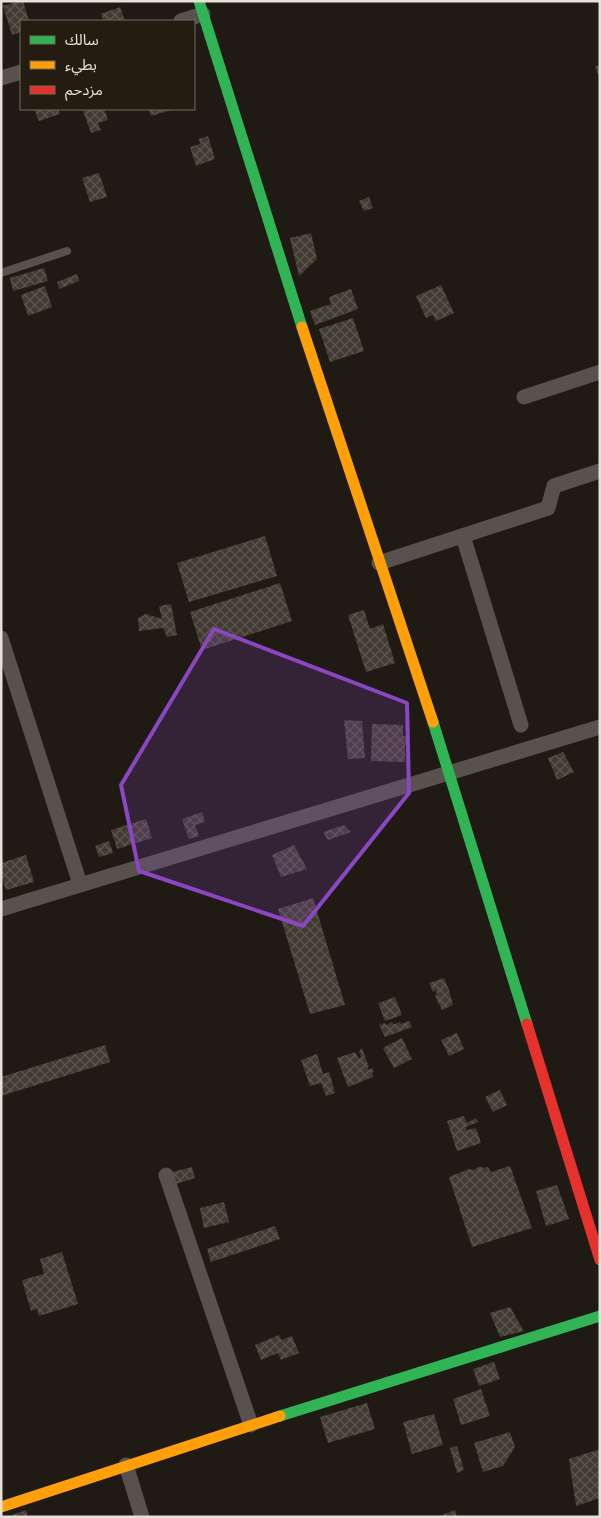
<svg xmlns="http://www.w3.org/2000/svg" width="601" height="1518" font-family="'Noto Sans','Noto Sans Arabic',sans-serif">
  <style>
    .building { fill: url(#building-cross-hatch) }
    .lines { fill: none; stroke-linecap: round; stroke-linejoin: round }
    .lane { stroke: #57524d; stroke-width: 8 }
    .street { stroke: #57524d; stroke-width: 15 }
    .fast { stroke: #30b455; stroke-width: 11 }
    .slow { stroke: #ff9f0a; stroke-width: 11 }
    .jam { stroke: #e5322d; stroke-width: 11 }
    .marked { fill: #8b47c3; fill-opacity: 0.2; stroke: #8b47c3; stroke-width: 4; stroke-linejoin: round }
  </style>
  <defs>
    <pattern id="building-cross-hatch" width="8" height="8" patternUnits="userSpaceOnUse" patternTransform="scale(1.25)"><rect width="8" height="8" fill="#413b31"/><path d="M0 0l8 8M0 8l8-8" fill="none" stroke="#5c574e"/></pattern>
  </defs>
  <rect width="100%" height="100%" fill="#1f1b14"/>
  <g class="building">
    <path d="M19 1H23L29 21H21V32L12 35 3 6Z"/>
    <path d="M120 7 125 21H104L101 14Z"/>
    <path d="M600 64V80L595 67Z"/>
    <path d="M34 109H58L60 114 39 121Z"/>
    <path d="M90 109H104L108 120 98 123 101 130 91 133 83 111Z"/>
    <path d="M149 109H175L151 116Z"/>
    <path d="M208 136 215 159 196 166 190 147 200 144 199 139Z"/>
    <path d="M99 173 107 197 90 202 82 178Z"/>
    <path d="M369 197 373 208 364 211 359 201Z"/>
    <path d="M311 233 317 259 299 276 290 238Z"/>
    <path d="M44 268 48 281 13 291 10 278Z"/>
    <path d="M77 274 79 281 59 289 57 282Z"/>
    <path d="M441 285 454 313 436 321 433 315 426 318 416 296Z"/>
    <path d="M45 286 52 307 28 316 21 295Z"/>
    <path d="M351 289 358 309 315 325 310 311 331 304 329 297Z"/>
    <path d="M353 318 364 351 330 362 319 329Z"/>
    <path d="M265 536 277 576 189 602 177 563Z"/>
    <path d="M280 583 292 621 202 650 190 612Z"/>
    <path d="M171 604 177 635 167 637 163 628 139 631 138 618 146 614 162 619 159 606Z"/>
    <path d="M364 610 370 629 383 624 395 663 366 672 348 615Z"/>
    <path d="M344 720 362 721 365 758 348 759Z"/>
    <path d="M372 724 403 725V736H409L408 744H405V762L371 761Z"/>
    <path d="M563 752 574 772 557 780 548 758Z"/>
    <path d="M202 812 205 822 195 825 199 836 189 839 182 819Z"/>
    <path d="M146 819 152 838 117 849 111 830Z"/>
    <path d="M344 825 351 832 328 840 323 832Z"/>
    <path d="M109 841 113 853 99 857 95 846Z"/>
    <path d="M294 845 307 869 281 877 272 855Z"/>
    <path d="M26 855 34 882 6 890 1 875V863Z"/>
    <path d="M313 898 345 1005 310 1014 278 909Z"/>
    <path d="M444 978 449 990 453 1005 442 1010 435 996 437 994 436 990 433 992 429 983Z"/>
    <path d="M395 997 402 1015 385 1021 378 1003Z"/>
    <path d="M409 1021 412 1027 385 1037 379 1025 385 1023 386 1025 392 1022 393 1024H395L400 1022 401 1024Z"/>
    <path d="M457 1033 464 1049 449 1056 441 1040Z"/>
    <path d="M402 1038 412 1059 394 1068 383 1048Z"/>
    <path d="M105 1045 110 1062 1 1096V1077Z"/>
    <path d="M362 1048 369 1067H367L369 1070 372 1068 374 1071 372 1073 373 1077 348 1087 337 1058 355 1052 359 1059 361 1057 359 1052Z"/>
    <path d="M317 1054 323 1074 329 1072 335 1093 326 1096 321 1083 310 1086 301 1060Z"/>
    <path d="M500 1090 507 1105 493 1112 485 1097Z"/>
    <path d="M464 1116 467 1123 476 1118 478 1122 466 1127 467 1130 476 1128 481 1143 457 1151 447 1121Z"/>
    <path d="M481 1166 483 1168 488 1167 491 1172 510 1166 532 1228 472 1247 449 1177 469 1169 473 1170Z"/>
    <path d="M192 1167 195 1178 176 1184 172 1172Z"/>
    <path d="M557 1185 569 1219 546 1226 536 1191Z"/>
    <path d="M224 1202 229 1222 204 1228 200 1208Z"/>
    <path d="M275 1226 280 1239 211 1262 207 1249Z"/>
    <path d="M62 1252 78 1304 39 1316 37 1309 31 1311 22 1280 44 1274 40 1259Z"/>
    <path d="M510 1307 524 1331 500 1337 490 1313Z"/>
    <path d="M279 1335 281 1340 292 1336 299 1353 281 1360 278 1353 261 1360 255 1345Z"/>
    <path d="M494 1362 500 1379 479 1386 473 1369Z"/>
    <path d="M481 1389 490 1416 461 1425 453 1399Z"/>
    <path d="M367 1403 375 1429 328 1443 320 1417Z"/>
    <path d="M434 1414 443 1445 412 1454 403 1422Z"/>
    <path d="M510 1432 515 1447 503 1466 483 1472 474 1443Z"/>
    <path d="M457 1446 464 1470 457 1473 450 1448Z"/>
    <path d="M600 1449V1498L576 1506 569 1459Z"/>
    <path d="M26 1510 28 1517H13L12 1515Z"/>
    <path d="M455 1510 457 1517H437Z"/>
  </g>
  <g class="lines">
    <path class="lane" d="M1 273 67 251"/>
    <g class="street">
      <path d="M181 21 203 14"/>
      <path d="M1 78 21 72"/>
      <path d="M524 397 600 372"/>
      <path d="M463 536 521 725"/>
      <path d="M379 563 548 508 554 486 600 471"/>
      <path d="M1 638 80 884"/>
      <path d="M1 909 600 727"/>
      <path d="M166 1175 251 1425"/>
      <path d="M126 1465 142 1517"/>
    </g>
    <g class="fast">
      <path d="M199 1 302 327"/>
      <path d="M433 722 527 1024"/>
      <path d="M280 1416 600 1316"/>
    </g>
    <g class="slow">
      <path d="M302 327 433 722"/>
      <path d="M1 1507 280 1416"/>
    </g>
    <path class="jam" d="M527 1024 600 1260"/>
  </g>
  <path class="marked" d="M214 629 407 703 409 793 303 926 139 871 121 785Z"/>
  <rect width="601" height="1518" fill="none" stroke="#e6e1d8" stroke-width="5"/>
  <rect x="20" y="20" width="175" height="90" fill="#241c10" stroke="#726b60"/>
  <rect x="30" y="36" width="25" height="8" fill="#30b455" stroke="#726b60"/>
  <text x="65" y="45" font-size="15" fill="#e6e1d8">سالك</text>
  <rect x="30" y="61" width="25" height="8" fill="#ff9f0a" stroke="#726b60"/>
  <text x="65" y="70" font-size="15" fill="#e6e1d8">بطيء</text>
  <rect x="30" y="86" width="25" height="8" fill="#e5322d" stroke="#726b60"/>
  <text x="65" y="95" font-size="15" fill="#e6e1d8">مزدحم</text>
</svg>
